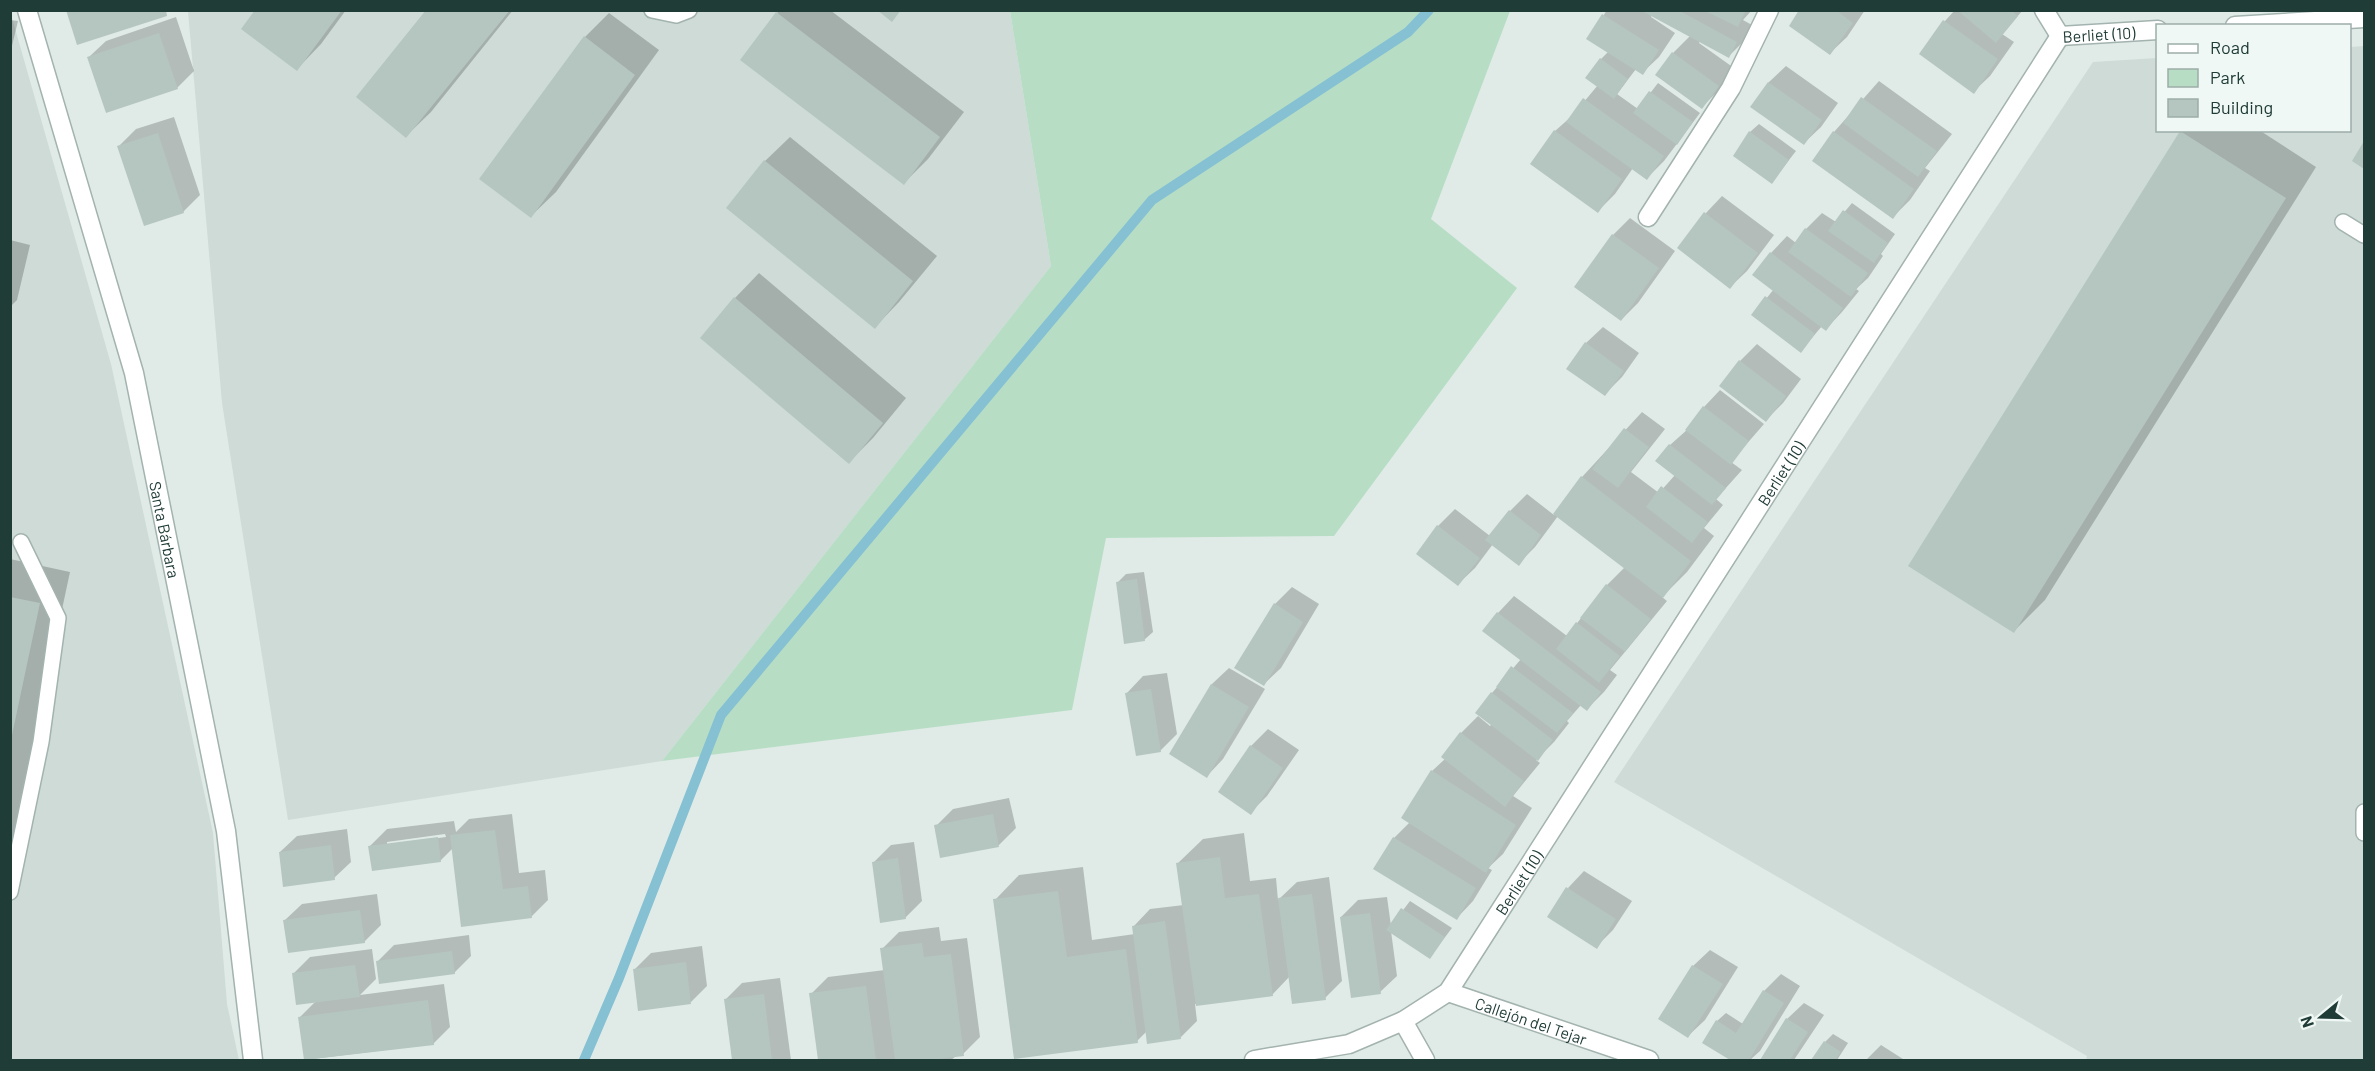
<svg xmlns="http://www.w3.org/2000/svg" width="2375" height="1071" font-family="Barlow,sans-serif">
  <style>
    .built { fill: #cedbd6 }
    .green { fill: #b7dec5 }
    .shadow { fill: #0003; fill-rule: evenodd }
    .lines { fill: none; stroke-linecap: round; stroke-linejoin: round }
    .stream { stroke: #85c0d3; stroke-width: 10 }
    .building { fill: #b5c6c0 }
    .service-casing { stroke: #a3b3af; stroke-width: 18 }
    .minor-casing { stroke: #a3b3af; stroke-width: 21 }
    .service { stroke: #fff; stroke-width: 15 }
    .minor { stroke: #fff; stroke-width: 18 }
    .labels { text-anchor: middle; dominant-baseline: central; stroke-width: 5; stroke-linejoin: round; paint-order: stroke }
    .street-label { font-size: 16px; fill: #203c37; stroke: #f0f8f5 }
  </style>
  <rect width="100%" height="100%" fill="#e0ebe7"/>
  <g class="built">
    <path d="M10 11 111 364 213 833 227 1004 239 1060H11Z"/>
    <path d="M188 11H1010L1051 266 662 761 288 820 222 403Z"/>
    <path d="M2364 46V1060H2086L2087 1056 1614 782 2093 62 2157 58 2158 130H2350V47Z"/>
  </g>
  <path class="green" d="M1010 11H1510L1431 219 1517 288 1334 536 1106 538 1072 710 662 761 1051 266Z"/>
  <g class="shadow">
    <path d="M257 10H346L321 44 297 69Z"/>
    <path d="M428 10H513L431 112 406 136Z"/>
    <path d="M780 10H830L964 112 928 159 904 183 777 13Z"/>
    <path d="M1607 10H1752L1743 20 1752 25 1745 40 1728 57 1700 41 1699 43 1734 68 1719 90 1702 107 1673 53 1690 36 1652 15 1651 17 1675 33 1659 57 1642 73 1636 69 1617 94 1638 109 1658 83 1700 113 1664 161 1647 178 1633 168 1615 194 1598 211 1532 164 1555 131 1573 115 1598 85 1601 59 1608 52 1588 39Z"/>
    <path d="M1801 10H1865L1847 37 1830 53Z"/>
    <path d="M1955 10H2023L2002 34 2014 42 1990 76 1973 92 1921 54 1945 21Z"/>
    <path d="M609 13 659 50 556 192 531 216 585 37Z"/>
    <path d="M176 17 194 71 177 88 89 57 106 41Z"/>
    <path d="M10 20 18 21 10 54Z"/>
    <path d="M1786 66 1838 103 1821 127 1804 143 1753 106 1769 82Z"/>
    <path d="M1879 81 1952 134 1925 168 1930 171 1910 200 1893 217 1814 160 1834 132Z"/>
    <path d="M174 117 200 195 183 212 119 146 136 129Z"/>
    <path d="M1759 124 1796 151 1772 182 1750 132Z"/>
    <path d="M2183 130H2259L2316 167 2045 600 2014 631Z"/>
    <path d="M790 137 937 256 899 302 875 327 728 207 765 161Z"/>
    <path d="M1722 196 1774 235 1747 271 1730 287 1679 248 1706 213Z"/>
    <path d="M1852 203 1895 234 1881 254 1883 256 1868 278 1856 289 1859 291 1842 312 1826 329 1822 326 1801 351 1753 315 1774 289 1771 253 1787 236 1796 243 1806 229 1822 213 1836 222Z"/>
    <path d="M1630 218 1675 251 1638 303 1621 320 1613 235Z"/>
    <path d="M10 240 30 245 17 300 10 307Z"/>
    <path d="M759 273 906 398 873 438 849 462 735 298Z"/>
    <path d="M1603 327 1639 353 1622 377 1605 394 1586 343Z"/>
    <path d="M1757 344 1801 379 1783 403 1766 420 1740 361Z"/>
    <path d="M1720 390 1764 424 1731 462 1742 470 1716 499 1723 505 1704 528 1714 536 1687 572 1662 597 1667 601 1610 670 1617 675 1604 692 1587 709 1581 705 1567 721 1569 723 1554 742 1536 760 1540 763 1513 796 1532 808 1503 854 1488 868 1492 870 1473 901 1457 918 1394 838 1410 822 1432 771 1445 759 1461 733 1478 716 1490 726 1492 724V693L1521 659 1498 613 1514 596 1567 636 1607 585 1625 567 1558 516 1535 547 1518 564 1493 544 1475 568 1458 584 1438 526 1455 509 1490 536 1510 511 1527 494 1554 515 1582 477 1642 412 1665 429 1631 472 1659 493 1675 475 1658 461 1670 445 1688 429 1704 407Z"/>
    <path d="M10 559 70 572 10 852Z"/>
    <path d="M1144 572 1153 632 1144 640 1117 583 1126 574Z"/>
    <path d="M1292 587 1319 604 1281 668 1264 684 1275 604Z"/>
    <path d="M1229 668 1265 689 1223 759 1207 776 1171 754 1212 684Z"/>
    <path d="M1167 673 1177 734 1160 751 1127 693 1143 676Z"/>
    <path d="M1268 729 1299 750 1267 796 1250 813 1251 746Z"/>
    <path d="M1009 798 1016 828 999 845 942 856 936 826 953 809Z"/>
    <path d="M512 814 519 873 545 870 548 900 531 917 453 848 440 861 370 846 387 829 454 821 456 832 469 819ZM445 834 446 837 387 845V842Z"/>
    <path d="M347 829 351 862 334 878 280 852 297 836Z"/>
    <path d="M1244 833 1250 881 1276 878 1278 900 1297 882 1329 877 1342 981 1325 998 1290 976 1272 995 1195 1004 1197 1021 1180 1038 1147 1031 1137 1041 995 900 1019 875 1083 867 1092 940 1135 934 1134 926 1150 909 1184 905 1178 863 1203 839Z"/>
    <path d="M914 842 922 901 905 918 874 862 891 845Z"/>
    <path d="M1584 871 1632 901 1613 930 1596 947 1568 888Z"/>
    <path d="M377 894 381 925 364 942 285 920 302 904Z"/>
    <path d="M1387 897 1391 926 1410 901 1452 928 1430 957 1391 931 1397 976 1380 992 1341 917 1358 900Z"/>
    <path d="M939 927 941 941 967 938 980 1037 963 1054 956 1056 951 1060H819L811 994 828 977 885 970 882 949 899 932Z"/>
    <path d="M469 935 471 956 454 973 378 961 394 945Z"/>
    <path d="M702 946 707 986 691 1002 634 970 651 953Z"/>
    <path d="M372 949 376 979 360 995 444 984 450 1027 433 1044 305 1060 300 1017 316 1001 293 974 310 957Z"/>
    <path d="M1710 950 1738 967 1705 1020 1688 1036 1693 966Z"/>
    <path d="M1781 974 1800 986 1760 1051 1750 1060H1732L1704 1043 1717 1021 1726 1013 1743 1024 1764 991Z"/>
    <path d="M780 978 791 1060H733L725 1000 742 983Z"/>
    <path d="M1804 1003 1824 1015 1794 1060H1761L1787 1019Z"/>
    <path d="M1833 1034 1848 1043 1837 1060H1813L1825 1042Z"/>
    <path d="M1881 1045 1903 1059 1901 1060H1866Z"/>
  </g>
  <g class="lines">
    <path class="stream" d="M584 1060 619 978 721 715 1152 200 1408 32 1429 10"/>
  </g>
  <g class="building">
    <path d="M66 10H166L167 16 77 45Z"/>
    <path d="M255 10H342L297 71 241 29Z"/>
    <path d="M426 10H510L406 138 356 97Z"/>
    <path d="M877 10H901L892 22Z"/>
    <path d="M1640 10H1678L1737 42 1729 58Z"/>
    <path d="M1703 10H1746L1738 27Z"/>
    <path d="M1799 10H1836L1853 23 1830 55 1789 26Z"/>
    <path d="M1957 10H2011L2018 16 1996 43Z"/>
    <path d="M776 12 940 137 904 185 740 60Z"/>
    <path d="M1602 14 1659 50 1643 75 1586 39Z"/>
    <path d="M1943 20 1998 59 1974 94 1919 54Z"/>
    <path d="M159 33 178 89 106 113 87 57Z"/>
    <path d="M584 36 635 75 531 218 479 179Z"/>
    <path d="M1672 52 1719 86 1702 109 1655 75Z"/>
    <path d="M1600 58 1628 79 1614 99 1585 78Z"/>
    <path d="M1768 82 1822 120 1804 145 1750 107Z"/>
    <path d="M1649 91 1693 122 1677 145 1633 113Z"/>
    <path d="M1861 97 1937 151 1918 177 1843 123Z"/>
    <path d="M1583 98 1664 156 1647 180 1566 122Z"/>
    <path d="M1554 130 1622 179 1598 213 1530 164Z"/>
    <path d="M1749 131 1789 160 1772 184 1733 156Z"/>
    <path d="M1833 131 1914 189 1893 219 1812 161Z"/>
    <path d="M2180 131 2286 198 2014 633 1908 566Z"/>
    <path d="M158 133 184 213 144 226 117 146Z"/>
    <path d="M2364 141V169L2352 161Z"/>
    <path d="M764 160 913 281 875 329 726 208Z"/>
    <path d="M1843 210 1888 243 1874 263 1828 231Z"/>
    <path d="M1704 212 1758 253 1730 289 1677 248Z"/>
    <path d="M1805 228 1868 273 1851 297 1788 252Z"/>
    <path d="M1612 234 1659 268 1621 321 1574 287Z"/>
    <path d="M1770 252 1843 308 1826 331 1752 275Z"/>
    <path d="M1765 296 1815 334 1801 353 1751 315Z"/>
    <path d="M734 297 883 423 849 464 700 338Z"/>
    <path d="M1585 342 1624 371 1605 396 1566 369Z"/>
    <path d="M1739 360 1786 396 1766 422 1719 386Z"/>
    <path d="M1703 406 1749 441 1731 465 1685 430Z"/>
    <path d="M1624 428 1649 447 1618 488 1592 469Z"/>
    <path d="M1669 444 1726 488 1712 505 1655 461Z"/>
    <path d="M1581 476 1691 561 1663 598 1553 514Z"/>
    <path d="M1661 486 1708 522 1692 543 1646 507Z"/>
    <path d="M1509 510 1541 535 1519 566 1485 540Z"/>
    <path d="M1437 525 1480 558 1458 586 1416 554Z"/>
    <path d="M1137 579 1145 641 1124 644 1116 582Z"/>
    <path d="M1606 584 1651 619 1625 652 1580 618Z"/>
    <path d="M10 597 40 603 12 735H10Z"/>
    <path d="M1274 603 1303 622 1264 686 1234 668Z"/>
    <path d="M1497 612 1601 692 1587 711 1482 631Z"/>
    <path d="M1576 622 1620 656 1599 683 1556 649Z"/>
    <path d="M1511 666 1573 713 1557 733 1496 687Z"/>
    <path d="M1211 684 1249 707 1207 778 1169 754Z"/>
    <path d="M1151 689 1161 752 1136 756 1125 693Z"/>
    <path d="M1491 692 1553 740 1538 761 1475 713Z"/>
    <path d="M1460 732 1524 781 1505 807 1441 757Z"/>
    <path d="M1250 745 1283 768 1251 815 1218 792Z"/>
    <path d="M1431 770 1516 825 1486 873 1401 818Z"/>
    <path d="M993 814 999 847 940 858 934 825Z"/>
    <path d="M495 830 503 889 528 886 532 918 461 927 450 835Z"/>
    <path d="M438 837 441 862 372 871 368 846Z"/>
    <path d="M1393 837 1476 888 1457 920 1373 869Z"/>
    <path d="M331 845 335 880 283 887 279 852Z"/>
    <path d="M1220 857 1225 898 1259 894 1273 996 1196 1006 1176 863Z"/>
    <path d="M898 858 906 919 880 923 872 862Z"/>
    <path d="M1566 887 1616 919 1597 949 1547 917Z"/>
    <path d="M1058 891 1067 957 1126 949 1138 1043 1014 1059 993 899Z"/>
    <path d="M1312 894 1326 1000 1292 1004 1278 898Z"/>
    <path d="M1401 908 1445 937 1430 959 1386 930Z"/>
    <path d="M360 910 365 943 288 953 283 920Z"/>
    <path d="M1370 913 1381 994 1351 998 1340 917Z"/>
    <path d="M1165 921 1181 1039 1147 1044 1132 926Z"/>
    <path d="M922 943 924 957 951 954 964 1056 938 1059V1060H895L880 948Z"/>
    <path d="M452 951 455 974 379 984 376 961Z"/>
    <path d="M686 962 691 1004 638 1011 633 969Z"/>
    <path d="M355 965 360 997 296 1005 292 973Z"/>
    <path d="M1692 965 1723 984 1688 1038 1658 1019Z"/>
    <path d="M866 986 876 1060H818L809 993Z"/>
    <path d="M1763 990 1784 1003 1749 1060H1730L1702 1043 1716 1020 1736 1033Z"/>
    <path d="M764 994 772 1060H732L724 999Z"/>
    <path d="M428 1000 434 1045 304 1060 298 1017Z"/>
    <path d="M1786 1018 1808 1032 1790 1060H1760Z"/>
    <path d="M1824 1041 1841 1052 1835 1060H1811Z"/>
  </g>
  <g class="lines">
    <g class="service-casing">
      <g id="service">
        <path d="M652 10 676 15 689 10"/>
        <path d="M2343 222 2364 235"/>
        <path d="M2364 812V833"/>
        <path d="M10 892 41 742 58 618 21 542"/>
      </g>
    </g>
    <g class="minor-casing">
      <g id="minor">
        <path id="s1" d="M27 10 134 373 226 831 253 1060"/>
        <path d="M2044 10 2060 36"/>
        <path d="M2235 26 2364 18"/>
        <path id="s2" d="M2060 36 2158 30"/>
        <path d="M1648 217 1731 88 1769 10"/>
        <path id="s3" d="M1448 992 1649 1060"/>
        <path d="M1403 1021 1425 1060"/>
        <path id="s4" d="M1254 1060 1349 1044 1403 1021 1448 992 2060 36"/>
      </g>
    </g>
    <use href="#service" class="service"/>
    <use href="#minor" class="minor"/>
  </g>
  <g class="labels">
    <g class="street-label">
      <text stroke="none"><textPath href="#s2" startOffset="39">Berliet (10)</textPath></text>
      <text stroke="none"><textPath href="#s4" startOffset="825">Berliet (10)</textPath></text>
      <text stroke="none"><textPath href="#s1" startOffset="538">Santa Bárbara</textPath></text>
      <text stroke="none"><textPath href="#s4" startOffset="339">Berliet (10)</textPath></text>
      <text stroke="none"><textPath href="#s3" startOffset="88">Callejón del Tejar</textPath></text>
    </g>
  </g>
  <rect width="2375" height="1071" fill="none" stroke="#203c37" stroke-width="24"/>
  <rect x="2156" y="24" width="195" height="108" fill="#f0f8f5" stroke="#9dada9" stroke-width="1.5"/>
  <rect x="2168" y="44" width="30" height="9" fill="#ffffff" stroke="#9dada9" stroke-width="1.5"/>
  <text x="2210" y="54" font-size="18" fill="#203c37">Road</text>
  <rect x="2168" y="69" width="30" height="18" fill="#b7dec5" stroke="#9dada9" stroke-width="1.5"/>
  <text x="2210" y="84" font-size="18" fill="#203c37">Park</text>
  <rect x="2168" y="99" width="30" height="18" fill="#b5c6c0" stroke="#9dada9" stroke-width="1.5"/>
  <text x="2210" y="114" font-size="18" fill="#203c37">Building</text>
  <g transform="translate(2321 1017) rotate(251)" stroke="#f0f8f5" stroke-width="4.5" paint-order="stroke">
  <path d="M0-4.5L10 22L0 15L-10 22Z" fill="#203c37"/>
  <text y="-9" font-size="16" font-weight="bold" text-anchor="middle" fill="#203c37">N</text>
  </g>
</svg>
